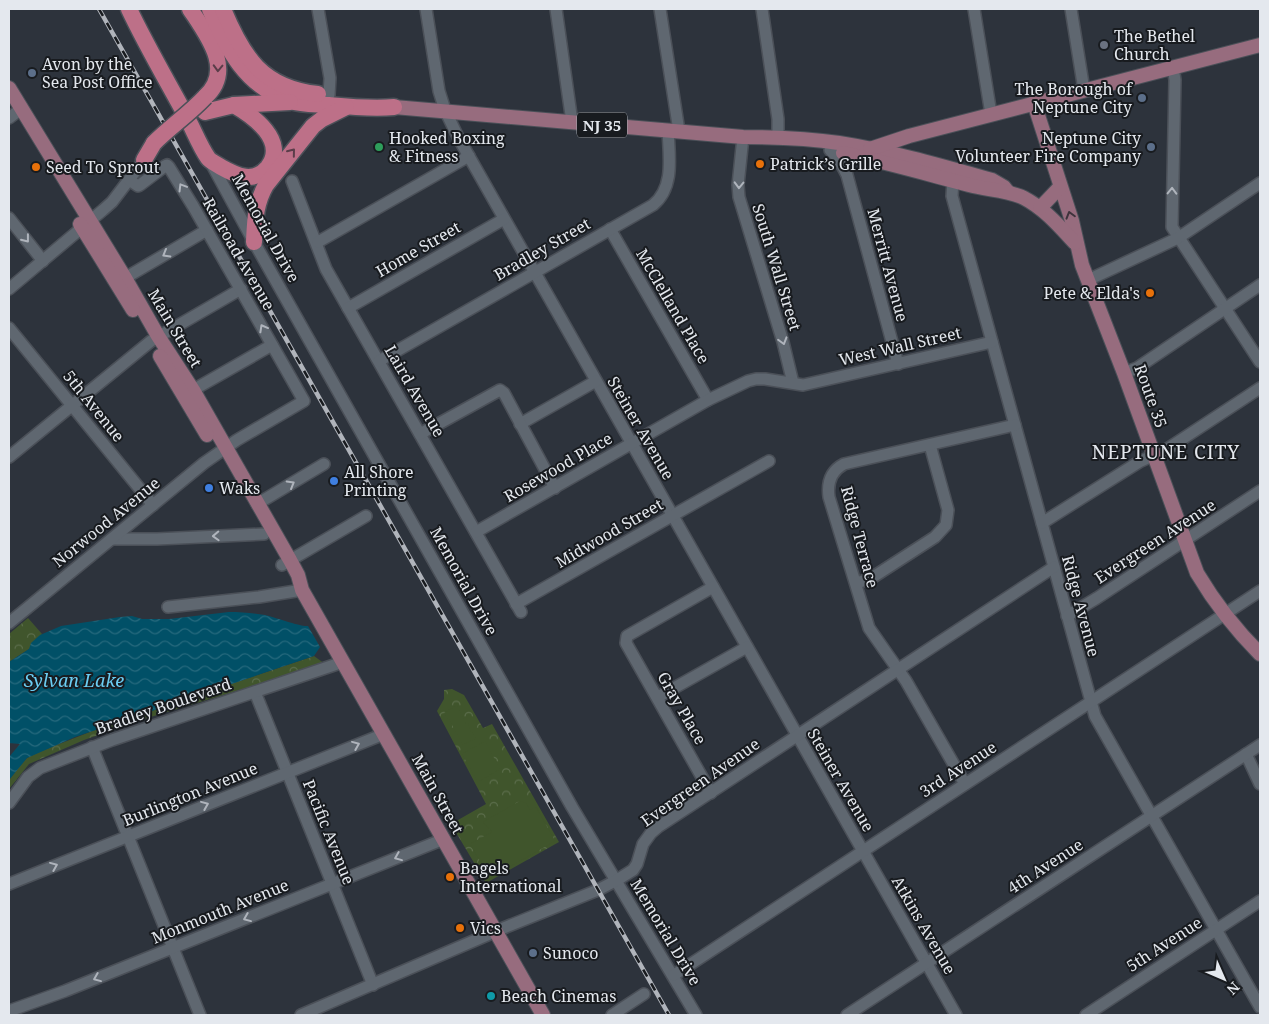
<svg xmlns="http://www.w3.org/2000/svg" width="1269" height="1024" font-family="'Noto Serif',serif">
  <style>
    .park { fill: url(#park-crowns) }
    .pitch { fill: #40552c }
    .water { fill: url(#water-waves) }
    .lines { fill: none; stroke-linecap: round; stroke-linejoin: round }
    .minor-casing { stroke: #4b5058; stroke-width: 14 }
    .major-casing { stroke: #4b5058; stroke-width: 16 }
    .highway-casing { stroke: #4b5058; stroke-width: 19 }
    .minor { stroke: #5f6770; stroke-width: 11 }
    .major { stroke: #976c7e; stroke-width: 14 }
    .highway { stroke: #bd7088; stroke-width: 16 }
    .rail-casing { stroke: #b0b4bb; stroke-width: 4.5 }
    .rail { stroke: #181b1f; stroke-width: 2.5; stroke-dasharray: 8; stroke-linecap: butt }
    .highway-bridge-casing { stroke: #4b5058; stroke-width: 19; stroke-linecap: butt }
    .highway-bridge { stroke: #bd7088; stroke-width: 16 }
    .oneway { stroke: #5a3d49 }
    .oneway2 { stroke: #afb4bc }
    .oneway3 { stroke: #3e333c }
    .worship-dot { fill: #6b7280; stroke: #181b1f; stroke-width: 2 }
    .service-dot { fill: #5c6f8a; stroke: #181b1f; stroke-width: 2 }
    .leisure-dot { fill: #2e9e5b; stroke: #181b1f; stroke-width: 2 }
    .food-dot { fill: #e8710a; stroke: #181b1f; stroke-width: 2 }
    .shop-dot { fill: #3f7fe0; stroke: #181b1f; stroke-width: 2 }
    .culture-dot { fill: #0f9aa8; stroke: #181b1f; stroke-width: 2 }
    .labels { text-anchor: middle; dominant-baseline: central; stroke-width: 4; stroke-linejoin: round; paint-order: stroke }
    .shield { fill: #181b1f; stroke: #a7aab0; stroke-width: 1 }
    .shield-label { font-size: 15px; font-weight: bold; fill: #e4e8ee }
    .poi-label { font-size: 16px; fill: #e4e8ee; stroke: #181b1f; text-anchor: start }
    .street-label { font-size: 16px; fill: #e4e8ee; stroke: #181b1f }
    .water-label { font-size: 18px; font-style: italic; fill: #6bcdf2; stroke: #181b1f }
    .quarter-label { font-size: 19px; letter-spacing: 1px; fill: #e4e8ee; stroke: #181b1f }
  </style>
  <defs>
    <pattern id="park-crowns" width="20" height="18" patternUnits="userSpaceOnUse" patternTransform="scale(1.25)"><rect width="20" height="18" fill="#40552c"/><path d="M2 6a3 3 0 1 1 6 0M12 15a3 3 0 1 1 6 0" fill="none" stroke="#5b6d4b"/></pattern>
    <pattern id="water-waves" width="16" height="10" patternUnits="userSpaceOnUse" patternTransform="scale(1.25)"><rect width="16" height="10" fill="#015067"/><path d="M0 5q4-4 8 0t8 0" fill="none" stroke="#26697d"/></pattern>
  </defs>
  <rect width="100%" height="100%" fill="#2d333c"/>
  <g class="park">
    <path d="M28 618 42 634 29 649 9 662V634Z"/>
    <path d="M314 656 325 664 144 719 84 740 29 764 9 789V780L19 767 27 758 39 752 95 730Z"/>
    <path d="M452 689 464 695 483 728 492 724 559 842 486 883 451 824 486 804 437 711 444 699V690Z"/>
  </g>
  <g class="pitch">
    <path d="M457 705 466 724 468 723 471 732H472L476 738 463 745 449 719H448L444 713Z"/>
    <path d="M485 741 500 769 478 782 462 754Z"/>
    <path d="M520 801 526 803 530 810 536 807 555 841 490 878 470 844 492 832 483 822Z"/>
  </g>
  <path class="water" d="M229 612C241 612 253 613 265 615 274 617 301 627 308 626L320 647 314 656 75 737 27 758 9 780V757L20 744 9 743V662L29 649 31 643 40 635 61 626 120 617 132 616 142 619H169Z"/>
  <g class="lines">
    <g class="minor-casing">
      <g id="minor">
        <path d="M318 9 330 78 329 95"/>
        <path d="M426 9 439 91 445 110 458 137 956 1015"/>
        <path d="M556 9 572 122"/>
        <path d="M660 9 679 131"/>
        <path d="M762 9 778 119V137"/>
        <path d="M974 9 991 114"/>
        <path d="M1071 9 1084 90"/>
        <path d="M1173 67 1175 80 1172 227 1260 362"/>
        <path d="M9 118 21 109"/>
        <path d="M743 137 738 185 739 197 783 342 793 383"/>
        <path d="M830 150 838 158 847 175 898 364"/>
        <path d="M210 161 254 242 572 807 696 1015"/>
        <path d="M953 180 952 196 1095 716 1260 1007"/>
        <path d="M292 181 326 269 521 612"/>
        <path d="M9 218 43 261"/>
        <path d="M610 229 708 400"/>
        <path d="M318 242 469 156"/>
        <path d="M125 278 207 230"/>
        <path d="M1088 280 1178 238 1260 183"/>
        <path d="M9 289 103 210 112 202 144 160"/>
        <path d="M348 308 504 219"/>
        <path d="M9 328 153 505"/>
        <path d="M379 361 653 205C675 187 669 156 668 130"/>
        <path d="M1124 373 1137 368 1260 285"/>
        <path d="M193 390 272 345"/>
        <path d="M520 424 596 381"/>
        <path d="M420 434 500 390 504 393 555 488"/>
        <path d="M9 457 151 341 241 289"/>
        <path d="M257 504 324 464"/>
        <path d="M1042 523 1139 462 1167 449 1260 388"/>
        <path d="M476 532 708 400 748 381 756 379H765L803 385 992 342"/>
        <path d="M113 539H157L264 534"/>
        <path d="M282 565 366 516"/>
        <path d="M856 583 870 579 935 537 946 525 948 510 930 445"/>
        <path d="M516 604 769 461"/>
        <path d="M168 607 259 597 302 590"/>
        <path d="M1067 616 1097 598 1260 491"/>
        <path d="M9 623 204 463 237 440 304 401 193 206 169 167 167 165 165 166 140 185 138 186 129 180"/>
        <path d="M255 692 373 985"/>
        <path d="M658 697 747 647"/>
        <path d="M92 747 200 1015"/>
        <path d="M1246 754 1260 784"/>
        <path d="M965 784 906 681 869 628 829 497C827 483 831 471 844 464L1015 425"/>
        <path d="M711 793 626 643 627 636 713 587"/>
        <path d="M9 803 28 777 40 768 112 740 343 662"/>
        <path d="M9 884 384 734"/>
        <path d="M674 975 1260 591"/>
        <path d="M9 1011 65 991 444 839"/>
        <path d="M301 1015 506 927 598 890 617 880 633 870 637 864 643 844 651 833 658 827 1054 567"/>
        <path d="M612 1015 644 994"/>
        <path d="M847 1015 1260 745"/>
        <path d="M1086 1015 1260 901"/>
      </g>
    </g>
    <g class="major-casing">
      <g id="major">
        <path d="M9 88 125 278 158 336 193 390 290 560 298 575 302 590 543 1015"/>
        <path d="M1034 103 1072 221 1082 265 1124 373 1197 573C1216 605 1234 628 1260 654"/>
        <path d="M394 107 743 137C775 137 807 138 839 143 890 151 942 166 992 180L1004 187 1008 192"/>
        <path d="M870 149 909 136 1260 45"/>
        <path d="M843 153C885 162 927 174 969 185 987 190 1008 190 1024 198 1045 209 1060 227 1075 243"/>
        <path d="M1040 208 1060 187"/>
        <path d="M80 224 133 310"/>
        <path d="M160 356 207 435"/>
      </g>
    </g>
    <g class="highway-casing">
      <g id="highway">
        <path d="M129 9C146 45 166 79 185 114 193 128 199 145 208 158 211 162 217 164 221 167 237 176 254 184 268 167 288 141 253 116 234 105"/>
        <path d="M190 9C207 35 235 70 205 97"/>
        <path d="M210 9C227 49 246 87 291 101 302 105 317 104 329 105 351 107 372 109 394 107"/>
        <path d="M223 9C243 57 262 88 318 94"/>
        <path d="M205 112 234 105 290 102"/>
        <path d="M144 160 154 143"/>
        <path d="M254 242C255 221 255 204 266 185L313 126 322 119 346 107"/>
      </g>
    </g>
    <use href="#minor" class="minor"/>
    <use href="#major" class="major"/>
    <use href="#highway" class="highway"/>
    <g class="rail-casing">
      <path id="rail" d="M99 9 669 1015"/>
    </g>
    <use href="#rail" class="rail"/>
    <g class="highway-bridge-casing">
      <path id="highway-bridge" d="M154 143C170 127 189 114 205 97"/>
    </g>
    <use href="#highway-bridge" class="highway-bridge"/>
  </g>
  <defs><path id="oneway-chevron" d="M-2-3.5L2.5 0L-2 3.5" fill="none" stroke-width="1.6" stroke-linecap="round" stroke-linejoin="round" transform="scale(1.25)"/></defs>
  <g class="oneway">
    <use href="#oneway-chevron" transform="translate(218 68) rotate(92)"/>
    <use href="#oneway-chevron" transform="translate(292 152) rotate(-51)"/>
  </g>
  <g class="oneway2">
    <use href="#oneway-chevron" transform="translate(739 185) rotate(91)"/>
    <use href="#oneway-chevron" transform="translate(182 187) rotate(-121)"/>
    <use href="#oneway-chevron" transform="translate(1172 191) rotate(-89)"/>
    <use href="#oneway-chevron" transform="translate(26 239) rotate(52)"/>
    <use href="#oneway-chevron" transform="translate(166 254) rotate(150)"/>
    <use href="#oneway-chevron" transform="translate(263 328) rotate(-119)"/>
    <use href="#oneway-chevron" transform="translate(783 341) rotate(74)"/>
    <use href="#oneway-chevron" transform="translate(291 484) rotate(-30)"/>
    <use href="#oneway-chevron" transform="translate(216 536) rotate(178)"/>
    <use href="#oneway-chevron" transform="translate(356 745) rotate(-22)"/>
    <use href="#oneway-chevron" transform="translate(205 805) rotate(-22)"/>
    <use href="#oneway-chevron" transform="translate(398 857) rotate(158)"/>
    <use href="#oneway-chevron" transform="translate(54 866) rotate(-22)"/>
    <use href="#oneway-chevron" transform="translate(247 918) rotate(158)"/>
    <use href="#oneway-chevron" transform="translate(97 978) rotate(158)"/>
  </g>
  <use class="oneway3" href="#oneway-chevron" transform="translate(1070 215) rotate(-106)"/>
  <circle class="worship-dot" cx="1104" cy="45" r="5"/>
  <g class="service-dot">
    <circle cx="32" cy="73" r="5"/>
    <circle cx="1142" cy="98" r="5"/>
    <circle cx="1151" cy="147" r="5"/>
    <circle cx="533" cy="953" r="5"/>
  </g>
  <circle class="leisure-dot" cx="379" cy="147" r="5"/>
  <g class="food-dot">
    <circle cx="760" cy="164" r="5"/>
    <circle cx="36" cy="167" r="5"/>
    <circle cx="1150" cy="293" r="5"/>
    <circle cx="450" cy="877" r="5"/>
    <circle cx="460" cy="928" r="5"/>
  </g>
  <g class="shop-dot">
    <circle cx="334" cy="481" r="5"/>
    <circle cx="209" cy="488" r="5"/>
  </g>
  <circle class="culture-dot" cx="491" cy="996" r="5"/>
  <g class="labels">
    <rect class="shield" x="577" y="112.5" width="50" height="25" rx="4"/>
    <g class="shield-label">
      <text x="602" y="125">NJ 35</text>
    </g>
    <g class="poi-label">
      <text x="1114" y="36">The Bethel<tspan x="1114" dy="18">Church</tspan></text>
      <text x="42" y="64">Avon by the<tspan x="42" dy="18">Sea Post Office</tspan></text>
      <text x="1132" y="89" text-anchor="end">The Borough of<tspan x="1132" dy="18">Neptune City</tspan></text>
      <text x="389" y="138">Hooked Boxing<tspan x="389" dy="18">&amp; Fitness</tspan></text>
      <text x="1141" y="138" text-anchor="end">Neptune City<tspan x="1141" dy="18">Volunteer Fire Company</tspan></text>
      <text x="770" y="164">Patrick’s Grille</text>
      <text x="46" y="167">Seed To Sprout</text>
      <text x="1140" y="293" text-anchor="end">Pete &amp; Elda's</text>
      <text x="344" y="472">All Shore<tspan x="344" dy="18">Printing</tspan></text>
      <text x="219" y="488">Waks</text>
      <text x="460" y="868">Bagels<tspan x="460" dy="18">International</tspan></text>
      <text x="470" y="928">Vics</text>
      <text x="543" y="953">Sunoco</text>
      <text x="501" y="996">Beach Cinemas</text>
    </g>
    <g class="street-label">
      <text transform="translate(266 228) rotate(61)">Memorial Drive</text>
      <text transform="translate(418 249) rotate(-30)">Home Street</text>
      <text transform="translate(542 249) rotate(-30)">Bradley Street</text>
      <text transform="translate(239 254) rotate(60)">Railroad Avenue</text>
      <text transform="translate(888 265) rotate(75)">Merritt Avenue</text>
      <text transform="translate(777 267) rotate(73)">South Wall Street</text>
      <text transform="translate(673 306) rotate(60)">McClelland Place</text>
      <text transform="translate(175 328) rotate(59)">Main Street</text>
      <text transform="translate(900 346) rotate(-13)">West Wall Street</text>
      <text transform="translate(415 391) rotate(60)">Laird Avenue</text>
      <text transform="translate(1151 396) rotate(70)">Route 35</text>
      <text transform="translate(94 406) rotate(51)">5th Avenue</text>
      <text transform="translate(641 428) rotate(60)">Steiner Avenue</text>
      <text transform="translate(558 467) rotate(-30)">Rosewood Place</text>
      <text transform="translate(106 522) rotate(-39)">Norwood Avenue</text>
      <text transform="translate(609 533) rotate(-30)">Midwood Street</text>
      <text transform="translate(860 537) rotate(75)">Ridge Terrace</text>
      <text transform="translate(1155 541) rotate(-33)">Evergreen Avenue</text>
      <text transform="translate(464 581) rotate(61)">Memorial Drive</text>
      <text transform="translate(1081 606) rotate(75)">Ridge Avenue</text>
      <text transform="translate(163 706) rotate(-19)">Bradley Boulevard</text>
      <text transform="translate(682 708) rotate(60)">Gray Place</text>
      <text transform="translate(958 769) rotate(-33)">3rd Avenue</text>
      <text transform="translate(841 780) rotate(60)">Steiner Avenue</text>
      <text transform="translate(700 782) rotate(-35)">Evergreen Avenue</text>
      <text transform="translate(190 794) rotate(-22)">Burlington Avenue</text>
      <text transform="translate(438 794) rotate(61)">Main Street</text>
      <text transform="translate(329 832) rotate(68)">Pacific Avenue</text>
      <text transform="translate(1045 866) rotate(-33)">4th Avenue</text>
      <text transform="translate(220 911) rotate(-22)">Monmouth Avenue</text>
      <text transform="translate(924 925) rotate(60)">Atkins Avenue</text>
      <text transform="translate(666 932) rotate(59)">Memorial Drive</text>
      <text transform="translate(1164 944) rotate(-33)">5th Avenue</text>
    </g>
    <g class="water-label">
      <text x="74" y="680">Sylvan Lake</text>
    </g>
    <g class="quarter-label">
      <text x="1166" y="452">NEPTUNE CITY</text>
    </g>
  </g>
  <rect width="1269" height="1024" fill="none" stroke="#e4e8ee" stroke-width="20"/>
  <g transform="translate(1224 979) rotate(135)" stroke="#181b1f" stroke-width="4" paint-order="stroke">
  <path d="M0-4L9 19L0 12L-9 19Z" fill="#e4e8ee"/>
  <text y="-8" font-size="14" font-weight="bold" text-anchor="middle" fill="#e4e8ee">N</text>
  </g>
</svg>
